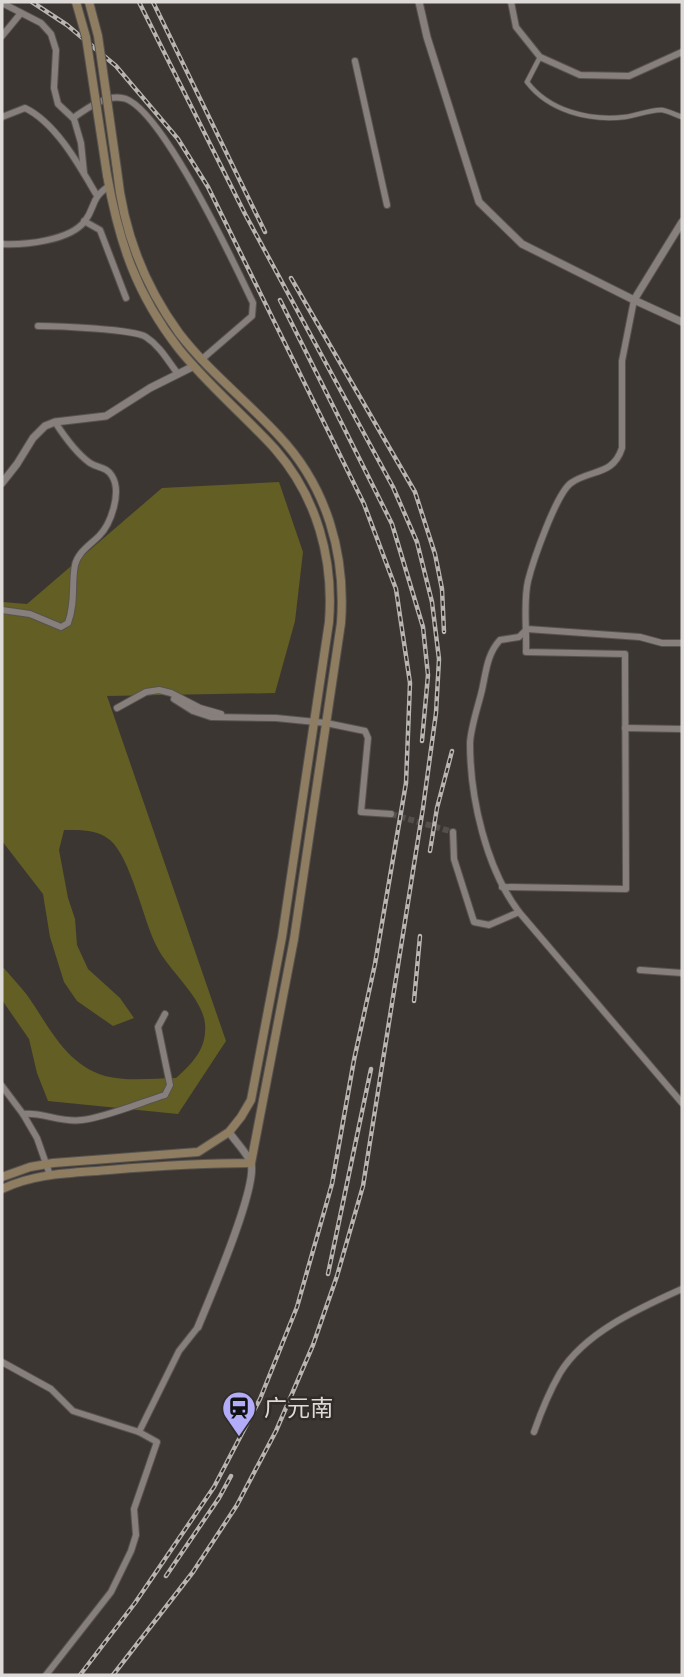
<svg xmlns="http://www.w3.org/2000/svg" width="684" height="1677" font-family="Cabin,'Noto Sans SC',sans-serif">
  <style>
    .green { fill: #635e24 }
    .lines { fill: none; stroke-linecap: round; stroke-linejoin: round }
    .minor-tunnel { stroke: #544f4b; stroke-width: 6; stroke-dasharray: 6 3; stroke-linecap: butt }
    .pedestrian-casing { stroke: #57534f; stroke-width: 6 }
    .minor-casing { stroke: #57534f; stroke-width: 8 }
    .tertiary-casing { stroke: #57534f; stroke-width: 9 }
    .secondary-casing { stroke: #57534f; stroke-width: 10 }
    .pedestrian { stroke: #867f7b; stroke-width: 4.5 }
    .minor { stroke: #867f7b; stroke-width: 6 }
    .tertiary { stroke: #867f7b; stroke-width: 7 }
    .secondary { stroke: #8f7d62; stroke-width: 8 }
    .rail-casing { stroke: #b8b4b1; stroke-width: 4.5 }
    .rail { stroke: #322c28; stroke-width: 2; stroke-dasharray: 5; stroke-linecap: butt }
    .secondary-bridge-casing { stroke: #57534f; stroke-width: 10; stroke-linecap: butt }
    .secondary-bridge { stroke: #8f7d62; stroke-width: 8 }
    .labels { text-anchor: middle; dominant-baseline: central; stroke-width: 5; stroke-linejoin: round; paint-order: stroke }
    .poi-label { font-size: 23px; fill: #dedad8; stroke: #322c28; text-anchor: start }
  </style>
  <rect width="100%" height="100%" fill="#3c3632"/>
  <path class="green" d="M279 482 303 552 295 621 275 693 107 696 226 1041 178 1114 48 1101 37 1073 29 1039 2 1000V966C10 975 19 985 27 995 49 1026 65 1064 105 1076 128 1082 154 1078 176 1078 194 1062 207 1048 205 1024 203 998 169 971 157 947 143 920 131 858 110 840 97 829 79 830 64 830L59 850 68 898 75 919 77 945 88 969 120 998 134 1018 113 1026 77 1001 64 982 50 937 43 894 2 841V602L27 604 162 488Z"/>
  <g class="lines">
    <path class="minor-tunnel" d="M391 814 453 832"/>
    <g class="pedestrian-casing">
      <path id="pedestrian" d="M540 57 527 82C549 111 589 121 625 117 636 116 651 109 662 110 668 111 676 115 682 117"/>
    </g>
    <g class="minor-casing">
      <g id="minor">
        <path d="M511 2 516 27 540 57 580 75 629 76 682 52"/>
        <path d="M2 3 41 23 51 34 56 50 54 88 58 104 74 119 81 143 84 173"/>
        <path d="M2 36 21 13"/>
        <path d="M355 61 387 205"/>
        <path d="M2 117 25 108C56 123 79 165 96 194"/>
        <path d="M73 118C86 109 105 95 122 98 159 102 236 267 253 303L252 316 201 360"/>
        <path d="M84 221 100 230 126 298"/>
        <path d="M2 244C24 245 70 241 85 221 96 206 90 199 109 186"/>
        <path d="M38 326C56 326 134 329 146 337 160 346 168 361 178 374"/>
        <path d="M2 610 30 614 61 627 68 623C76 600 71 585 75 565 78 552 90 545 99 536 111 524 122 492 112 476 107 467 98 468 90 463 76 453 64 436 55 422"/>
        <path d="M527 629 519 637 500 640C487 654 486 672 482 690 478 707 471 726 470 743 470 798 486 868 519 912L682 1103"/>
        <path d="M527 629 640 637 662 643H682"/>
        <path d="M174 699 193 711 211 717 276 718 326 723 365 731 368 738 361 812 391 814"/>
        <path d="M117 708 146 692 159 690 171 693 200 708 221 714"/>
        <path d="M625 728 682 729"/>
        <path d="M453 832 454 859 474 922 489 925 519 912"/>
        <path d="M502 887 626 889 625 654 526 652C527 631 523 602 528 581 533 561 556 494 571 483 591 469 613 476 622 448V361L634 300"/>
        <path d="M640 970 682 973"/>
        <path d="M2 1086 23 1114 37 1138 50 1175"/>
        <path d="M23 1114C43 1112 61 1123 82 1120 104 1118 142 1102 165 1095L170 1085 158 1027 165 1014"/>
        <path d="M2 1362 51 1389 73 1411 139 1432 157 1442 134 1509 136 1535 131 1551 111 1592 46 1675"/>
        <path d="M139 1432 179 1351 198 1327"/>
        <path d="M534 1432C541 1412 549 1392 560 1373 585 1332 640 1308 682 1289"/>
      </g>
    </g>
    <g class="tertiary-casing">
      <g id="tertiary">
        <path d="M419 2 427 37 479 202 522 244 634 300"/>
        <path d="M682 222 634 300 682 322"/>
        <path d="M2 483 17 464 33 438 45 426 55 422 106 416 150 388 194 366"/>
        <path d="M198 1327C209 1300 258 1187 251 1163 247 1153 235 1141 229 1132"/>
      </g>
    </g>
    <g class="secondary-casing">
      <g id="secondary">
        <path d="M2 1177 30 1167 53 1163 198 1152 229 1132 241 1117 251 1100 282 937 329 622C334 559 317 497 275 449 244 415 208 385 179 349 136 294 119 242 107 175"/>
        <path d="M2 1189C35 1173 72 1173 109 1170 156 1166 203 1163 251 1163L294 939 341 623C346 554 327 487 279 436 247 401 208 371 179 333 144 285 123 229 117 170"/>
      </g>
    </g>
    <use href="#pedestrian" class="pedestrian"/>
    <use href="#minor" class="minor"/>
    <use href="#tertiary" class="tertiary"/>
    <use href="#secondary" class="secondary"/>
    <g class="rail-casing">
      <g id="rail">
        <path d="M32 2 67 25 116 66 178 139 208 187 364 504 396 589 410 683 406 783 375 964 354 1060 332 1184 297 1307 260 1399 214 1487 135 1603 80 1675"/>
        <path d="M153 2 265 232"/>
        <path d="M291 278 415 492 435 554 442 589 444 632"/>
        <path d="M280 300 392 524 423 627 428 675 422 741"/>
        <path d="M430 851 437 808 452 751"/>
        <path d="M414 1001 420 936"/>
        <path d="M328 1274 371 1069"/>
        <path d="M166 1576 219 1498 231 1476"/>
        <path d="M113 1675 193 1572 237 1505 276 1431 313 1345 337 1276 363 1186 423 808 436 713 439 659 432 602 417 542 393 487 245 214 139 2"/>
      </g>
    </g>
    <use href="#rail" class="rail"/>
    <g class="secondary-bridge-casing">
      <g id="secondary-bridge">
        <path d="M76 2 86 37 107 175"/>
        <path d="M89 2 98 36 117 170"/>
      </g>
    </g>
    <use href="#secondary-bridge" class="secondary-bridge"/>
  </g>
  <defs>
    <g id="station-pin" transform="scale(1.75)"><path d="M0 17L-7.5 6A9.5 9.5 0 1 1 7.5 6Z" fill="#b3acf9" stroke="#322c28"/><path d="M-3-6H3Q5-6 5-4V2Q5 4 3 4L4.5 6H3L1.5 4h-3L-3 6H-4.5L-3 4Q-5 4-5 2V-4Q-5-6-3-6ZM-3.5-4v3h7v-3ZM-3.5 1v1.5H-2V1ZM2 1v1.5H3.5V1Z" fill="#111"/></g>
  </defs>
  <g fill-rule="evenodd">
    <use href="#station-pin" x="239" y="1408"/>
  </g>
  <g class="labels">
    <g class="poi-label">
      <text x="264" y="1408">广元南</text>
    </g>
  </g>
  <rect width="684" height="1677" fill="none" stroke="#dedad8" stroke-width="7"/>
</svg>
